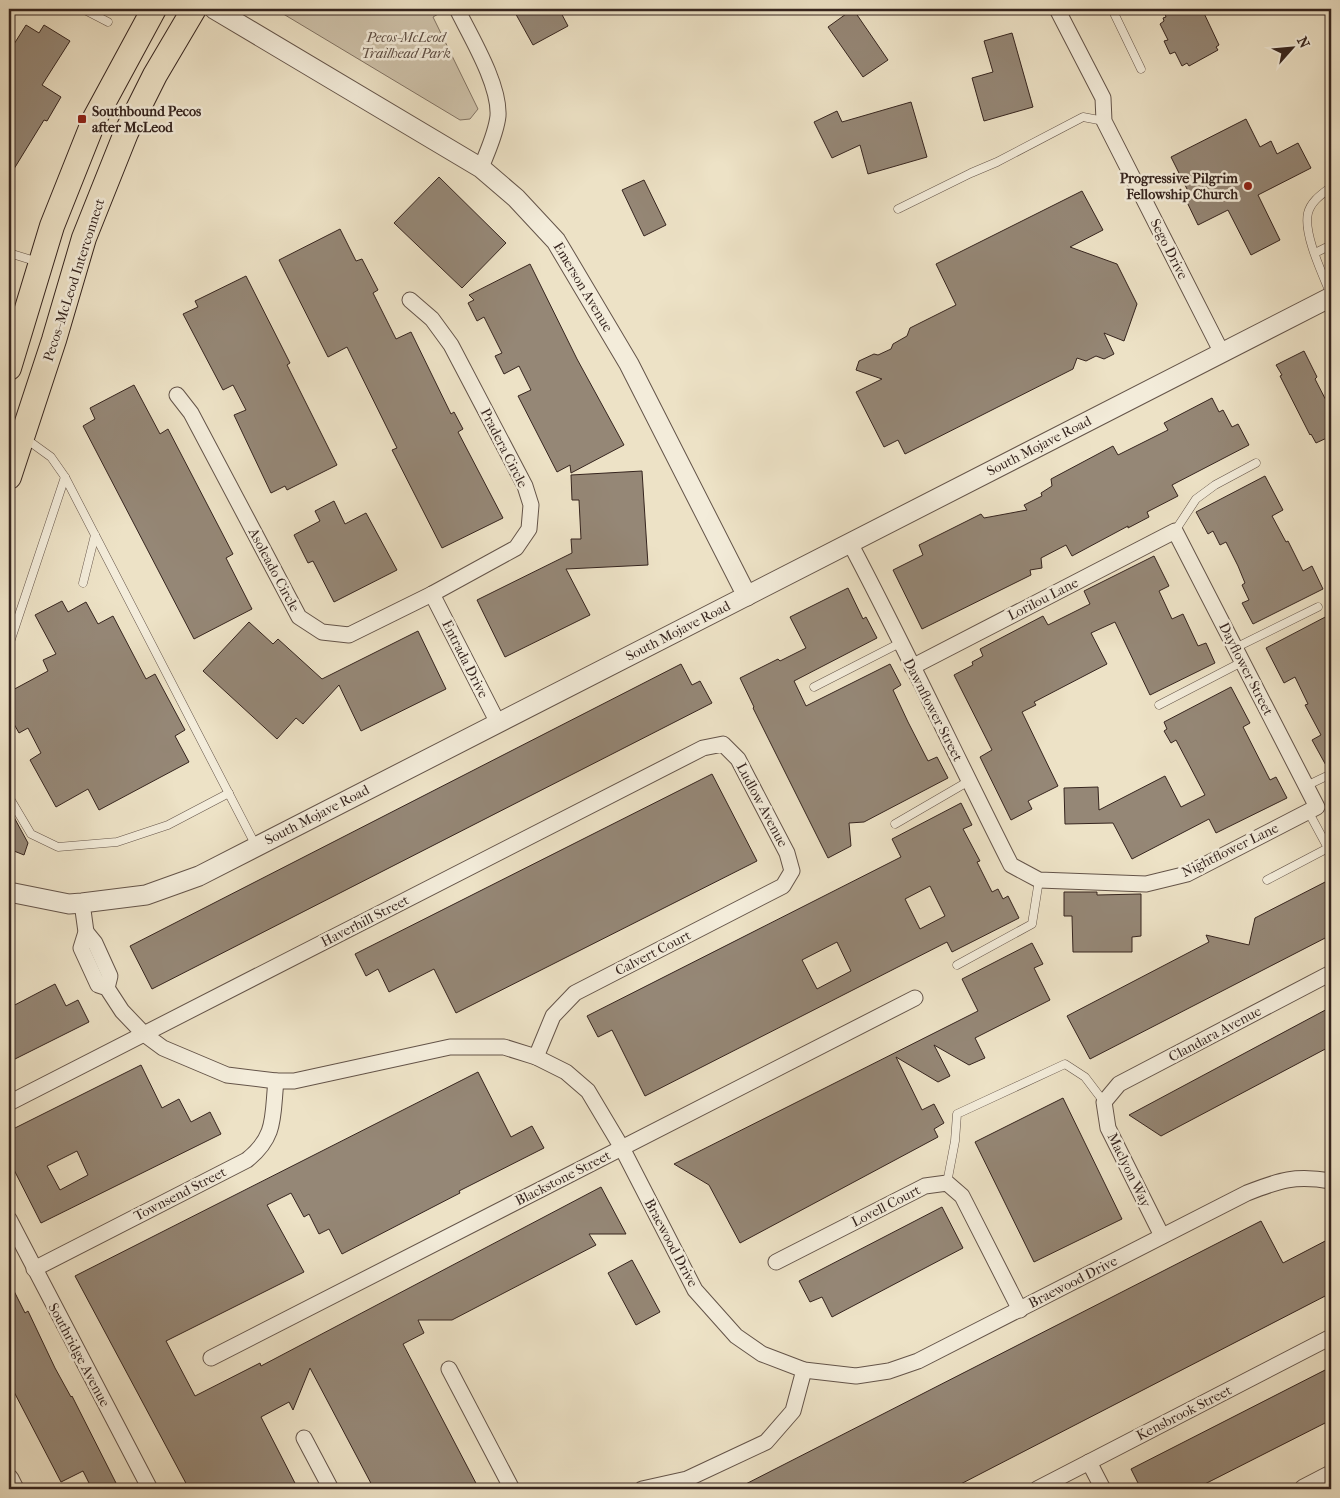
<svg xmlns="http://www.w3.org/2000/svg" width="1340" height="1498" font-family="'IM FELL French Canon',serif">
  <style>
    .green { fill: #cec2aa; stroke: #827464 }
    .building { fill: #958776; stroke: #36251f; fill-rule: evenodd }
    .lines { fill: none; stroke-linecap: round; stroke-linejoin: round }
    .service-casing { stroke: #645449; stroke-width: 9 }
    .minor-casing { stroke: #645449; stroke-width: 17 }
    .tertiary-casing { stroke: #645449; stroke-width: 21 }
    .primary-casing { stroke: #36251f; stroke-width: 26 }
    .service { stroke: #f3ecda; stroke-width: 8 }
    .minor { stroke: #f3ecda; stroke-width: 15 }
    .tertiary { stroke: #f3ecda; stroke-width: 19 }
    .primary { stroke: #ede2c6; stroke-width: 24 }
    .poi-dot { fill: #8f2418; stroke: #f3ecda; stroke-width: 2 }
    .labels { text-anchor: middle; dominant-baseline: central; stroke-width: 5; stroke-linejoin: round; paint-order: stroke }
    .park-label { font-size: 14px; font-style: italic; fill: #5c4c42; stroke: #f3ecda }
    .poi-label { font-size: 14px; font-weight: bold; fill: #36251f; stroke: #f3ecda; text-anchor: start }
    .street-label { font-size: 14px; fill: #36251f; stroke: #f3ecda }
  </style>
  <rect width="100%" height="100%" fill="#ede2c6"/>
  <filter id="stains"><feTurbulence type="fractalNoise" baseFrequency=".004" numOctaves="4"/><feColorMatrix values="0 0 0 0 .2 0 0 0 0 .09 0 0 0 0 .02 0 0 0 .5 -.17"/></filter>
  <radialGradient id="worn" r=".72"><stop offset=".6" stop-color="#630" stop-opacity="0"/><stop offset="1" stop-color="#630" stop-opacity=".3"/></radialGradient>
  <path class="green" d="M275 9H447L433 17 478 109 470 119 460 120Z"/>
  <g class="building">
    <path d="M513 9H559L568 26 533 45Z"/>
    <path d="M853 9 888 60 863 77 828 27Z"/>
    <path d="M1175 9H1202L1219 45 1216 47 1218 50 1189 66 1187 63 1182 66 1175 52 1170 54 1164 41 1168 40 1160 24 1164 21 1163 18 1166 17 1165 14Z"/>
    <path d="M26 25 39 33 44 25 70 41 42 85 61 97 47 121 44 120 9 177V52Z"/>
    <path d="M1012 33 1033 107 984 121 972 78 993 72 984 41Z"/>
    <path d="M911 102 927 157 868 174 860 145 832 158 814 122 837 111 842 122Z"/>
    <path d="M1246 119 1260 147 1271 141 1277 154 1298 143 1311 168 1258 195 1280 240 1251 255 1228 210 1198 225 1185 198 1190 195 1171 157Z"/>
    <path d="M439 177 506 243 462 288 394 223Z"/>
    <path d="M644 180 666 225 644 236 622 190Z"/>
    <path d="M1082 191 1103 230 1070 247 1117 264 1137 304 1124 341 1104 333 1114 354 1104 359 1096 356 1086 361 1077 358 1073 369 905 454 898 440 884 447 856 392 882 379 856 370 859 361 874 354 878 355 891 349 893 344 907 336 910 328 956 305 936 264Z"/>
    <path d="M340 229 356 261 362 259 378 290 373 293 396 339 411 332 451 414 454 412 463 429 458 432 503 518 442 548 392 450 397 448 347 347 328 357 279 260Z"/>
    <path d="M530 264 577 359 624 445 571 473 570 465 557 472 518 396 531 390 519 366 504 374 495 356 502 353 484 317 477 321 468 303 474 300 469 295Z"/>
    <path d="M246 276 290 363 287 365 337 465 287 490 285 486 271 493 234 415 246 410 233 385 223 390 183 314 198 307 195 301Z"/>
    <path d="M1304 351 1317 377 1315 379 1331 410V436L1316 443 1311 434 1310 435 1280 376 1282 375 1276 365Z"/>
    <path d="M134 385 160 434 168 429 233 554 226 558 252 609 194 639 83 426 95 419 90 408Z"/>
    <path d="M1212 398 1219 412 1223 410 1232 427 1238 424 1249 445 1172 485 1178 496 1147 512 1149 517 1128 528V526L1072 556 1066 545 1041 558 1042 568 1030 570 1031 575 922 629 893 570 923 555 919 545 981 514 984 518 1027 510 1024 505 1042 496 1041 493 1052 486 1051 479 1113 446 1118 455 1168 430 1164 423Z"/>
    <path d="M642 471 648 565 566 569 590 615 505 657 477 600 572 553 571 539H581L579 500H572L571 475Z"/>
    <path d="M1265 476 1283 510 1272 516 1286 542 1288 541 1303 571 1312 566 1323 589 1253 624 1242 603 1249 600 1242 585 1245 583 1238 566 1226 542 1220 545 1213 531 1208 534 1196 512Z"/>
    <path d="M334 501 345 524 366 513 397 570 334 602 313 561 308 563 294 535 320 521 315 511Z"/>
    <path d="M1154 556 1169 586 1159 591 1172 619 1183 614 1198 646 1206 643 1215 663 1150 695 1115 622 1091 633 1107 664 1034 702 1036 705 1022 712 1058 786 1028 801 1032 809 1011 820 980 757 992 750 954 675 973 665 972 662 983 656 980 649 1043 616 1048 625 1090 604 1084 591Z"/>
    <path d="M848 588 863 619 866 617 877 638 794 681 806 706 890 664 901 685 893 690 908 722 928 761 937 757 948 778 864 822 849 823 851 846 828 858 753 708 754 707 740 678 778 659 780 661 806 648 790 617Z"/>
    <path d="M62 601 68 612 86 602 98 624 113 616 146 679 155 674 185 730 175 736 189 762 99 810 88 789 56 807 30 760 41 753 28 728 19 733 9 715V692L48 671 43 660 56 654 35 615Z"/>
    <path d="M1331 614V768L1328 769 1312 740 1321 735 1305 705 1308 704 1295 677 1284 683 1266 648Z"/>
    <path d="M249 622 273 644 278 639 322 679 418 631 446 689 361 731 339 685 303 724 296 718 277 739 203 671Z"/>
    <path d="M681 664 692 685 700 681 712 703 152 989 130 946Z"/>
    <path d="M1231 687 1250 723 1243 727 1270 780 1276 777 1287 798 1216 833 1209 819 1132 859 1113 823 1065 824 1064 788 1098 787 1099 810 1165 776 1181 807 1205 795 1176 740 1171 743 1164 731 1167 729 1164 722Z"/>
    <path d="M712 774 757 861 456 1013 434 969 389 992 378 969 366 976 355 954Z"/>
    <path d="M961 803 972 825 963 829 980 861 977 862 992 892 998 889 1003 899 1008 896 1019 918 952 952 947 942 645 1096 612 1030 598 1037 587 1016 901 857 892 839ZM930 886 945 916 920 929 905 899ZM837 942 851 971 817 989 802 960Z"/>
    <path d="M9 808 28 843 24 855 9 849Z"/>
    <path d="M1331 879V935L1090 1059 1067 1016 1209 942 1206 935 1249 945 1255 918Z"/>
    <path d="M1064 892H1097V895L1141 894V936L1132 937V952H1073L1072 916H1064Z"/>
    <path d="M1032 943 1043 964 1034 968 1050 1000 975 1038 985 1058 969 1065 934 1045 950 1076 938 1082 896 1057 922 1110 934 1104 944 1123 934 1129 938 1137 740 1243 709 1185 674 1164 978 1011 962 979Z"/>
    <path d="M55 984 66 1006 78 1000 89 1022 9 1062V1008Z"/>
    <path d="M1331 1007V1046L1161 1136 1129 1115Z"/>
    <path d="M141 1065 162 1108 179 1099 191 1122 210 1112 221 1134 41 1223 9 1160V1131ZM77 1151 88 1175 60 1190 47 1166Z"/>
    <path d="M478 1072 511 1137 532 1126 544 1148 459 1191 460 1193 342 1254 329 1229 319 1234 309 1214 304 1217 291 1193 267 1205 304 1272 166 1341 195 1396 260 1363 261 1366 601 1187 626 1234H589L596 1245 452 1320H418L424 1333 403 1344 479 1489H374L310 1368 293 1410 289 1402 261 1417 298 1489H189L75 1276Z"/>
    <path d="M1063 1098 1122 1219 1034 1262 975 1142Z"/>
    <path d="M942 1207 963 1248 832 1317 822 1297 810 1302 799 1281Z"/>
    <path d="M1261 1221 1283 1263 1331 1238V1293L951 1489H736Z"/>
    <path d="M632 1260 660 1312 636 1325 608 1273Z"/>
    <path d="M9 1281 25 1313 28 1311 55 1368 71 1397 72 1396 119 1489H92L83 1471 61 1482 13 1390 9 1392Z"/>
    <path d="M1331 1367V1420L1195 1489H1141L1131 1469Z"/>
  </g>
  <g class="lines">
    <g class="service-casing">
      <g id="service">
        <path d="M83 9 108 22"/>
        <path d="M1112 9 1141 69"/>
        <path d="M1331 187C1322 194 1311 201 1308 213 1303 234 1323 275 1331 295"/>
        <path d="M898 209 971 173 997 162 1083 117 1104 121"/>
        <path d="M9 253 38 262"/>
        <path d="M1315 253 1331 245"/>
        <path d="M9 422 22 436 51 457 65 477 256 846"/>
        <path d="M1175 531 1196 499 1215 485 1256 463"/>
        <path d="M83 583 95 535"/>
        <path d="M9 645 65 477"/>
        <path d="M1235 648 1318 607"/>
        <path d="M814 687 900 643"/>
        <path d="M1159 705 1242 662"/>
        <path d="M1306 786 1331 774"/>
        <path d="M9 797 31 834 58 847 117 842 168 825 229 793"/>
        <path d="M895 824 969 781"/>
        <path d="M1267 880 1328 848 1308 811"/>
        <path d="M957 965 1032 924 1039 880"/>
        <path d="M947 1183 955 1141 957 1114 1065 1064 1085 1077 1104 1102"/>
      </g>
    </g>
    <g class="minor-casing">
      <g id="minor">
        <path d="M457 9C471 37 500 85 498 116 496 134 487 152 481 168"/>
        <path d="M1057 9 1103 98 1104 121 1222 353"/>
        <path d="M177 395 191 413 299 617 322 632 349 635 432 594 516 548 529 529 531 505 525 486 451 345 432 319 410 300"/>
        <path d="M850 543C906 649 957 758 1011 865L1039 880 1146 884 1187 874 1317 807 1175 531 912 667"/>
        <path d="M432 594 498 723"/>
        <path d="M82 903 86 932 81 948 98 985 107 988 122 1011 144 1034 163 1048 227 1075 276 1081H294L450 1047H504L536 1057 566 1072 588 1091 622 1148 695 1290 736 1336 762 1354 804 1370 856 1376 889 1371 918 1361 1247 1193C1280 1180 1295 1175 1331 1181"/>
        <path d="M86 932 95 943 110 976 107 988"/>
        <path d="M9 1103 703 748 723 744 738 759 787 853 792 871 783 886 575 993 553 1016 536 1057"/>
        <path d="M9 1219 150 1489"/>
        <path d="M1162 1236 1108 1128 1104 1102 1119 1084 1331 973"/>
        <path d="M776 1262 925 1186 947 1183 962 1196 1020 1310"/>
        <path d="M34 1269 247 1160C277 1136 272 1116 276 1081"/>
        <path d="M211 1358 915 998"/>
        <path d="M449 1369 512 1489"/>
        <path d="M304 1438 331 1489"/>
        <path d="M1089 1462 1103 1489"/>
        <path d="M642 1489 687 1479 766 1442 793 1411 804 1370"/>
        <path d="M1037 1489 1331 1337"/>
      </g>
    </g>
    <g class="tertiary-casing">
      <g id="tertiary">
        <path d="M214 9 481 168 516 198 556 241 629 364 747 596"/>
        <path d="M9 892 69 904 82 903 146 895 199 876 1331 297"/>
        <path d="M9 1479 14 1489"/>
        <path d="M1304 1489 1331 1475"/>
      </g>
    </g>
    <g class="primary-casing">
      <g id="primary">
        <path d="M9 368 52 226 95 118 154 9"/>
        <path d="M9 477 54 340 84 238 126 133 155 75 194 9"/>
      </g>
    </g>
    <use href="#service" class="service"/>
    <use href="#minor" class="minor"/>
    <use href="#tertiary" class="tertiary"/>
    <use href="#primary" class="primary"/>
  </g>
  <g class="poi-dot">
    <rect x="77" y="114" width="10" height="10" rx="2.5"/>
    <circle cx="1248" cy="186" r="5"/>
  </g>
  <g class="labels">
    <g class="park-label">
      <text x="406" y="37">Pecos-McLeod<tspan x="406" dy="16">Trailhead Park</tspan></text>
    </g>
    <g class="poi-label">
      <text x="92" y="111">Southbound Pecos<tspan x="92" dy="16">after McLeod</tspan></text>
      <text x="1238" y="178" text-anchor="end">Progressive Pilgrim<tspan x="1238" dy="16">Fellowship Church</tspan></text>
    </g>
    <g class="street-label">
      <text transform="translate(1169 249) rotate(63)">Sego Drive</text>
      <text transform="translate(74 280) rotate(-72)">Pecos–McLeod Interconnect</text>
      <text transform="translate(583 287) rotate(59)">Emerson Avenue</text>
      <text transform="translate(1039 446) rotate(-27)">South Mojave Road</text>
      <text transform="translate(504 448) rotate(63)">Pradera Circle</text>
      <text transform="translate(274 570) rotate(62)">Asoleado Circle</text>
      <text transform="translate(1043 599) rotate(-27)">Lorilou Lane</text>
      <text transform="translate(678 631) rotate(-27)">South Mojave Road</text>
      <text transform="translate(465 659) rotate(63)">Entrada Drive</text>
      <text transform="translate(1246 669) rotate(63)">Dayflower Street</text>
      <text transform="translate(933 710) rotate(63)">Dawnflower Street</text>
      <text transform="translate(762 805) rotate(62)">Ludlow Avenue</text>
      <text transform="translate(317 815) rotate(-27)">South Mojave Road</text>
      <text transform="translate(1230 850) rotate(-26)">Nightflower Lane</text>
      <text transform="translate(365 921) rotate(-27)">Haverhill Street</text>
      <text transform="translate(653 953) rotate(-27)">Calvert Court</text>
      <text transform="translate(1215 1034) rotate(-28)">Clandara Avenue</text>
      <text transform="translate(1129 1170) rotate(64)">Maclyon Way</text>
      <text transform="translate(563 1178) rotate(-27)">Blackstone Street</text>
      <text transform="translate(180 1194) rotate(-27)">Townsend Street</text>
      <text transform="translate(886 1206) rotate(-27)">Lovell Court</text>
      <text transform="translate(671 1243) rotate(62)">Braewood Drive</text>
      <text transform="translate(1073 1282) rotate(-27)">Braewood Drive</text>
      <text transform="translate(79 1355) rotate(62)">Southridge Avenue</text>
      <text transform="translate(1184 1413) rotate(-27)">Kensbrook Street</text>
    </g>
  </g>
  <rect width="1340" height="1498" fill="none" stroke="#ede2c6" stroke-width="30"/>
  <rect x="10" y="10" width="1320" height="1478" fill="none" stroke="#36251f" stroke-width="2.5"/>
  <rect x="15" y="15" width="1310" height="1468" fill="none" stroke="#36251f"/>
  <g transform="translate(1292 48) rotate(63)" stroke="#f3ecda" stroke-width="4" paint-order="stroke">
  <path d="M0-4L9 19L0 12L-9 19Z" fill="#36251f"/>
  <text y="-8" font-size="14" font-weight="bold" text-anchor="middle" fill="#36251f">N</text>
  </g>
  <rect width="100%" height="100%" filter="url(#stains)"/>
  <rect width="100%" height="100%" fill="url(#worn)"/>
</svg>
